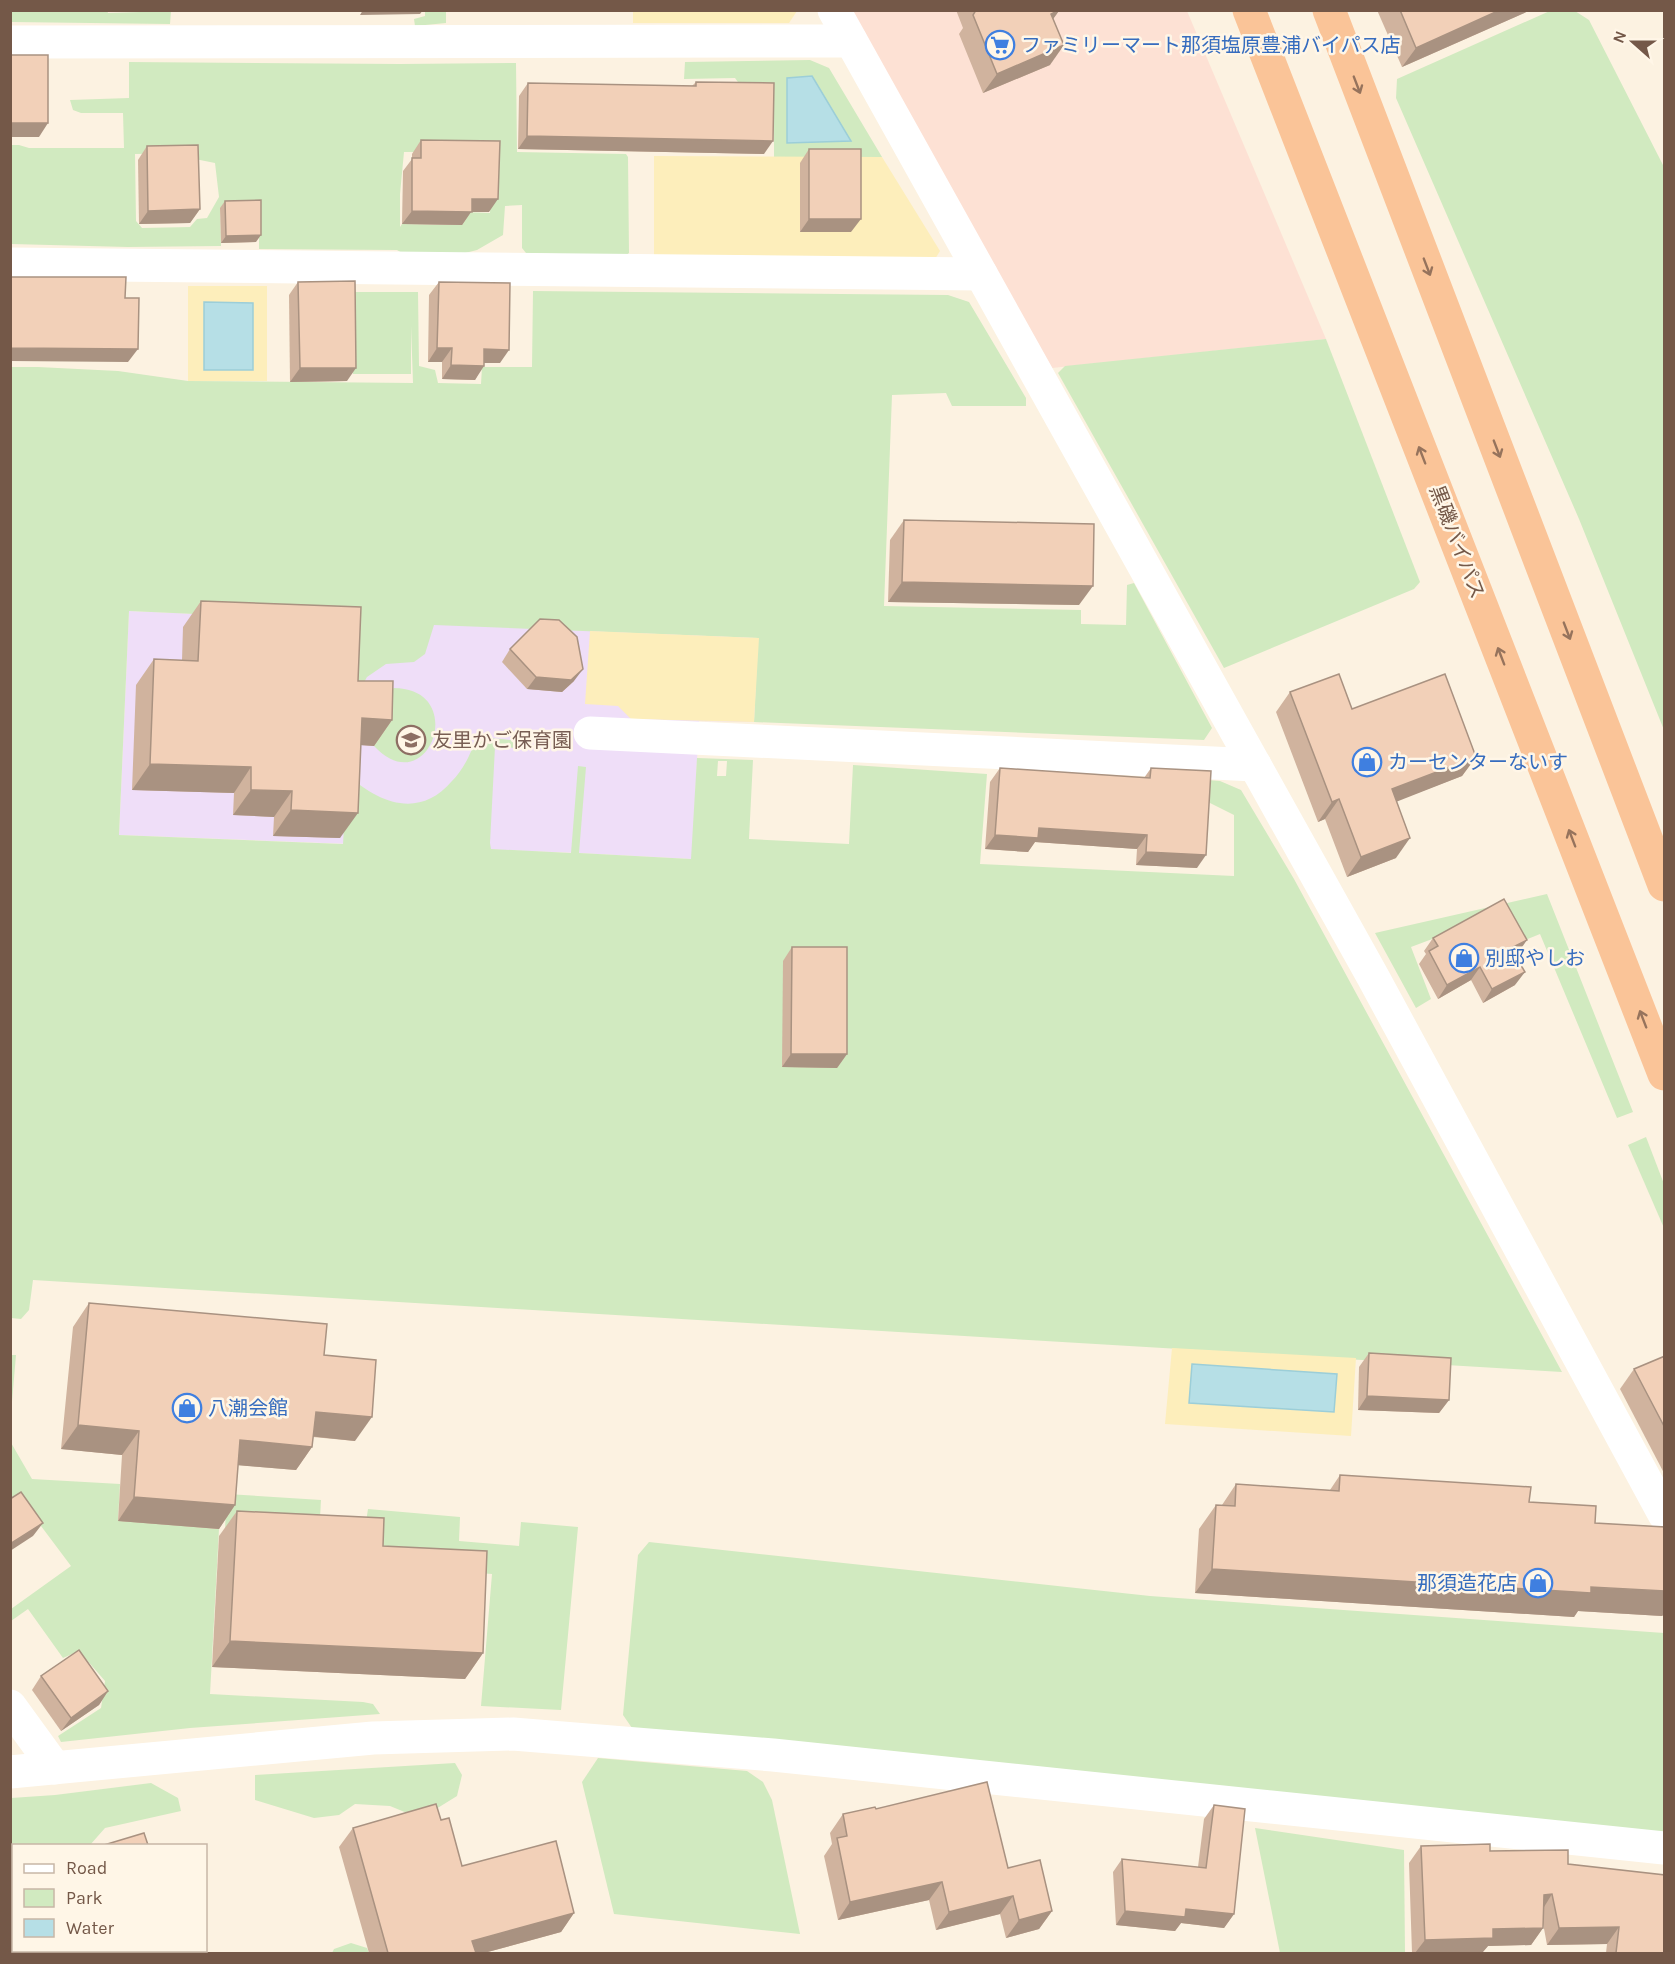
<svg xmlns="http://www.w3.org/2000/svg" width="1675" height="1964" font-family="Karla,'Noto Sans JP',sans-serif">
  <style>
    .commercial { fill: #fde1d4 }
    .education { fill: #efdef8 }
    .green { fill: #d1eac0; fill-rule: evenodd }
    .sand { fill: #fdeebb; fill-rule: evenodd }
    .water { fill: #b6dfe6; stroke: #9cced8; stroke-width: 1.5 }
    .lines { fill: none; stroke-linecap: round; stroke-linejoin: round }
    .minor { stroke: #fff; stroke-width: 33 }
    .trunk { stroke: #fac498; stroke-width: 33 }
    .wall { fill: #d0b39e }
    .shaded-wall { fill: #a99281 }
    .building { fill: #f2d0b8; stroke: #a99281; stroke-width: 1.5 }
    .oneway { stroke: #96735c }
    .labels { text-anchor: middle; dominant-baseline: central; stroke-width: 5; stroke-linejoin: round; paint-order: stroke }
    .shop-label { font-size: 20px; fill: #366cbe; stroke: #fff6e7; text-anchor: start }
    .street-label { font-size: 20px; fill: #745848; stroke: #fff6e7 }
    .education-label { font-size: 20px; fill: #785e54; stroke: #fff6e7; text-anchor: start }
  </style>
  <rect width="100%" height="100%" fill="#fcf2e1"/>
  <path class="commercial" d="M849 11H1187L1326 339 1052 368Z"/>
  <path class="education" d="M129 611 759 638 754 722 699 721 692 859 579 853 119 835Z"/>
  <g class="green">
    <path d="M107 10 108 13 171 11 170 24 11 22V11Z"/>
    <path d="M1552 10 1575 11 1589 20 1664 167V730L1579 519 1396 98 1397 79Z"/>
    <path d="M425 11H446V23L415 26 414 19 425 16Z"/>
    <path d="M810 60 829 68 882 157H774V90L743 89 735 78 684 79 685 62Z"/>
    <path d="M129 62 400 64 516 63 517 152 626 154 628 157 629 253 625 256 526 253 522 248V205L505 206 503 235 477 250 465 253 409 257 397 250 259 249V206L220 208 221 246 128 247 11 244 10 145H19L29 148H124L123 113H81L73 110 70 100 129 98ZM404 152H492L490 213 463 212 462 225 402 224 400 227V194ZM193 153 195 159 215 163 219 197 207 218 197 219 190 227 142 228 136 221 135 154Z"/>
    <path d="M533 291 948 295 969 302 1026 398V406H952L946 393 892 395 884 606 1081 610V624L1126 625 1127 585 1134 583 1212 728 1204 740 754 722 758 638 434 625 425 654 414 662 386 664 367 677 358 693 348 621 129 611 119 835 343 844 347 774C379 804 420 819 452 781 458 775 464 766 468 758 470 754 472 748 475 745 486 734 505 740 519 741L518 748 495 747 490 843 491 849 571 853 578 766 586 767 579 853 691 859 697 758 753 760 749 839 849 844 853 765 987 774 980 864 1234 876V815L1210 803 1207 780 1220 781 1241 790 1294 879 1562 1372 33 1280 29 1310 21 1319 11 1318 10 367H38L118 371 188 381 413 383 411 326V374H353L354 292H418L419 366 435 370 438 383 481 384 482 367H532ZM718 761H727L726 776H717Z"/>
    <path d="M1326 339 1420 582 1414 589 1224 668 1058 373 1065 366Z"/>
    <path d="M394 688C470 689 428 804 374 746 375 721 370 702 394 688Z"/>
    <path d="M1547 894 1633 1112 1617 1118 1540 934 1523 941 1504 912 1411 947 1431 999 1416 1008 1375 933Z"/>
    <path d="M1646 1137 1664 1184V1228L1628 1145Z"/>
    <path d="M10 1355H16L11 1413H10Z"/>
    <path d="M10 1441 32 1479 120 1484 118 1520 219 1529 210 1694 363 1702 373 1704 380 1714 190 1728 61 1742 58 1736 101 1708 105 1681 79 1651 63 1658 28 1609 11 1621V1609L71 1566 17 1494 11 1498Z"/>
    <path d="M227 1494 321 1500 319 1535 225 1529Z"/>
    <path d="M368 1509 460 1517 459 1541 519 1546 521 1522 578 1527 561 1710 481 1706 492 1574 371 1565 364 1535Z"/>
    <path d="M649 1542 1150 1596 1664 1633V1834L632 1728 623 1715 638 1555Z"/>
    <path d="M598 1758 747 1771 763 1782 772 1800 800 1934 614 1914 582 1782Z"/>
    <path d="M455 1763 462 1775 457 1796 436 1809 407 1813 390 1806 355 1804 339 1815 314 1818 255 1800V1775Z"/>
    <path d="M151 1783 178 1798 181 1811 105 1828 90 1845 14 1846V1950H98L99 1953H11V1798L55 1795Z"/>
    <path d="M1255 1828 1404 1850 1405 1953H1280Z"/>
    <path d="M351 1943 367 1948 369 1953H332L334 1949Z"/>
  </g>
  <g class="sand">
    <path d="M633 11V10L797 11 789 23H633Z"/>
    <path d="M654 156 882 157 940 251 935 259 654 255Z"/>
    <rect x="188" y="286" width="79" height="95"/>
    <path d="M590 631 759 638 754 722 631 719 618 706 585 704Z"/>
    <path d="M1172 1348 1356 1358 1351 1436 1165 1424ZM1192 1364 1336 1374 1334 1412Z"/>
  </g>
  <g class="water">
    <path d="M812 76 851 141 787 143V78Z"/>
    <path d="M204 302 253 303V370H204Z"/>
    <path d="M1192 1364 1337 1374 1334 1412 1189 1403Z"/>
  </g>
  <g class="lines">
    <g class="minor">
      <path d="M834 10 1373 977 1664 1514"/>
      <path d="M10 42 851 41"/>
      <path d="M10 264 981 274"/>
      <path d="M590 733 1255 765"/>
      <path d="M10 1706 55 1768"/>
      <path d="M10 1772 373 1738 513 1734 773 1755 1664 1848"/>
    </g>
    <g class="trunk">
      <path d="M1249 10 1664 1074"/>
      <path d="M1329 10 1664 885"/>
    </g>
  </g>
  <g class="wall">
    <path d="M956 10H1059L1053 19 1050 65 983 93 959 34 963 28Z"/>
    <path d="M1377 10H1531L1402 67Z"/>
    <path d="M696 82 764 154 518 149 519 96 528 83 692 86Z"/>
    <path d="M421 140 489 212H471L462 225 402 224 403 171 412 159V154Z"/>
    <path d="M147 146 200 209 190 223 139 224 138 160Z"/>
    <path d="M809 149 851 232H800V163Z"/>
    <path d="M225 201 256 242 221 243 220 208Z"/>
    <path d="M298 282 347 381 290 382 289 295Z"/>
    <path d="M439 282 500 363H484L475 380 442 379V362H428L429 295Z"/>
    <path d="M904 520 1079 605 888 602 890 540Z"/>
    <path d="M201 601 358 681 392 720 374 746 361 745 340 838 273 836 274 817 233 815 234 793 132 790 136 685 154 659 182 660 183 627Z"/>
    <path d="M510 649 574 681 562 692 527 689 502 662Z"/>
    <path d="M1290 692 1476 757 1462 776 1396 801V858L1347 877 1325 819 1318 822 1276 712Z"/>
    <path d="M1000 768 1144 778 1151 768 1197 868 1136 865 1137 849 1035 842 1028 852 985 849 990 782Z"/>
    <path d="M1433 938 1517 954 1515 955V985L1483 1003 1471 980 1438 999 1419 964 1426 954 1424 951Z"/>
    <path d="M792 947 847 1054 837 1068 782 1067 783 961Z"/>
    <path d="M89 1303 324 1355 355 1441 313 1437 312 1447 296 1470 238 1465 235 1505 219 1529 118 1521 122 1455 61 1449 73 1327Z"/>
    <path d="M1369 1353 1449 1400 1439 1413 1358 1410 1359 1367Z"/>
    <path d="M1665 1356V1475L1620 1389 1634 1369Z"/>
    <path d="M1340 1475 1529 1502 1595 1523 1665 1527V1613L1662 1616 1578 1611 1574 1617 1195 1593 1199 1529 1216 1505H1222L1236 1484 1330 1490Z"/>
    <path d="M237 1511 383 1546 483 1653 465 1679 212 1667 219 1536Z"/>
    <path d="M41 1676 108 1691 99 1705 61 1731 32 1690Z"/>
    <path d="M1214 1805 1234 1914 1224 1928 1181 1923 1175 1931 1116 1925 1113 1872 1122 1859 1198 1867 1204 1819Z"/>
    <path d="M876 1809 1008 1868 1052 1911 1039 1929 1006 1938 1000 1914 936 1930 929 1900 838 1920 824 1856 832 1844 830 1833 843 1814Z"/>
    <path d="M441 1820 462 1866 574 1913 561 1932 484 1953H369L339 1847 353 1828Z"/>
    <path d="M1421 1846 1490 1851 1568 1864 1665 1953H1606L1607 1944 1547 1945 1543 1923V1928L1531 1945 1488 1946 1482 1953H1412L1409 1863Z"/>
    <path d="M115 1950H181V1953H116Z"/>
  </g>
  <g class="shaded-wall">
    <path d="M363 10H423L420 14 360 15Z"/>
    <path d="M1500 10H1531L1402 67 1416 48Z"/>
    <path d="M1059 11 1045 30 1051 14Z"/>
    <path d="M1064 45 1050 65 983 93 997 74Z"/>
    <path d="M10 123H48L39 137H10Z"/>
    <path d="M527 136 773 141 764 154 518 149Z"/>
    <path d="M472 199H498L489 212H471L462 225 402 224 412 211Z"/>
    <path d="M200 209 190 223 139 224 148 211Z"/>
    <path d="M809 219H861L851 232H800Z"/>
    <path d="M261 235 256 242 221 243 226 236Z"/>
    <path d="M10 348 138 349 128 362 10 361Z"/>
    <path d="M437 348H452L442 362H428Z"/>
    <path d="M484 349 509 350 500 363H475Z"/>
    <path d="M451 365 484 366 475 380 442 379Z"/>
    <path d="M300 368H356L347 381 290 382Z"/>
    <path d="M902 582 1093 586 1079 605 888 602Z"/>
    <path d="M583 669 574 681 562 692 527 689 536 677Z"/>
    <path d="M362 718 392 720 374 746 344 744Z"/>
    <path d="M1476 757 1462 776 1378 809 1392 789Z"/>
    <path d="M150 764 251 767 234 793 132 790Z"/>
    <path d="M251 790 292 791 274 817 233 815Z"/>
    <path d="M1339 799 1325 819 1318 822 1332 802Z"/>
    <path d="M291 810 358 813 340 838 273 836Z"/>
    <path d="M1039 828 1147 835 1137 849 1035 842 1028 852 985 849 995 835Z"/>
    <path d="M1410 838 1396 858 1347 877 1361 857Z"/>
    <path d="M1146 852 1206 855 1197 868 1136 865Z"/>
    <path d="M1527 940 1517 954 1502 961 1511 948Z"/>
    <path d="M1480 967 1471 980 1438 999 1447 985Z"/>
    <path d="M1525 972 1515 985 1483 1003 1492 989Z"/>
    <path d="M791 1054H847L837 1068 782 1067Z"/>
    <path d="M1367 1396 1449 1400 1439 1413 1358 1410Z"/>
    <path d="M316 1412 372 1417 355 1441 299 1435Z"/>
    <path d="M78 1425 139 1431 122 1455 61 1449Z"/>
    <path d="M240 1440 312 1447 296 1470 224 1464Z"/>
    <path d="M134 1497 235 1505 219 1529 118 1521Z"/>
    <path d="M43 1523 33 1536 10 1551V1544Z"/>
    <path d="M1212 1569 1665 1591V1613L1662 1616 1578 1611 1574 1617 1195 1593Z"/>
    <path d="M230 1641 483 1653 465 1679 212 1667Z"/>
    <path d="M108 1691 99 1705 61 1731 71 1718Z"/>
    <path d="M942 1882 929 1900 838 1920 850 1902Z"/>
    <path d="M1552 1894 1541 1912 1544 1895Z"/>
    <path d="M1013 1896 1000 1914 936 1930 949 1912Z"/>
    <path d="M1186 1909 1234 1914 1224 1928 1181 1923 1175 1931 1116 1925 1125 1911Z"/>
    <path d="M1052 1911 1039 1929 1006 1938 1019 1920Z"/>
    <path d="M574 1913 561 1932 484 1953H464L472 1941Z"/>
    <path d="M1619 1927 1607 1944 1547 1945 1559 1928Z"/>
    <path d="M1543 1928 1531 1945 1488 1946 1482 1953H1415L1425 1940 1493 1929Z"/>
  </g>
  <g class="building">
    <path d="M976 10H1059L1051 14 1064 45 997 74 973 15Z"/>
    <path d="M1400 10H1500L1416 48Z"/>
    <rect x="10" y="55" width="38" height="68"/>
    <path d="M696 82 774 83 773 141 527 136 528 83 696 86Z"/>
    <path d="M421 140 500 141 498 199H472V212L412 211V158H421Z"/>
    <path d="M198 145 200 209 148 211 147 146Z"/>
    <rect x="809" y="149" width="52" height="70"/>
    <path d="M261 200V235L226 236 225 201Z"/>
    <path d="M10 277H126L125 298H139L138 349 10 348Z"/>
    <path d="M355 281 356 368H300L298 282Z"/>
    <path d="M439 282 510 283 509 350 484 349V366L451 365 452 348H437Z"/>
    <path d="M904 520 1094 524 1093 586 902 582Z"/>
    <path d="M201 601 361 607 358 681H393L392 720 362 718 358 813 291 810 292 791 251 790V767L150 764 154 659 198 661Z"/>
    <path d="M540 619 559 620 577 637 583 669 571 680 536 677 510 649Z"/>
    <path d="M1339 674 1352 709 1445 674 1476 757 1392 789 1410 838 1361 857 1339 799 1332 802 1290 692Z"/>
    <path d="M1000 768 1150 778 1151 768 1211 771 1206 855 1146 852 1147 835 1039 828 1038 838 995 835Z"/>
    <path d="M1504 899 1527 940 1511 948 1525 972 1492 989 1480 967 1447 985 1429 951 1438 946 1433 938Z"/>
    <path d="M792 947H847V1054H791Z"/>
    <path d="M89 1303 327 1324 324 1355 376 1360 372 1417 316 1412 312 1447 240 1440 235 1505 134 1497 139 1431 78 1425Z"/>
    <path d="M1369 1353 1451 1358 1449 1400 1367 1396Z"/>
    <path d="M1665 1356V1428L1634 1369Z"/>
    <path d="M1340 1475 1531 1487 1529 1502 1596 1506 1595 1523 1665 1527V1591L1591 1587V1593L1212 1569 1216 1505 1235 1506 1236 1484 1339 1491Z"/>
    <path d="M21 1492 43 1523 10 1544V1499Z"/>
    <path d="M237 1511 384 1518 383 1546 487 1551 483 1653 230 1641Z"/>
    <path d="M79 1650 108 1691 71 1718 41 1676Z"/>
    <path d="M987 1782 1008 1868 1040 1860 1052 1911 1019 1920 1013 1896 949 1912 942 1882 850 1902 837 1838 847 1836 843 1814 875 1807 876 1809Z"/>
    <path d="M436 1804 441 1820 449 1818 462 1866 556 1841 574 1913 472 1941 476 1953H388L353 1828Z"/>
    <path d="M1214 1805 1245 1809 1234 1914 1186 1909 1185 1917 1125 1911 1122 1859 1206 1868Z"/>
    <path d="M144 1833 148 1845H104Z"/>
    <path d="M1490 1844V1851L1568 1850V1864L1665 1875V1953H1616L1619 1927 1559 1928 1552 1894 1544 1895 1543 1928 1493 1929V1938L1425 1940 1421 1846Z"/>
    <path d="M132 1950H181V1953H133Z"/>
  </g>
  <defs><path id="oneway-shaft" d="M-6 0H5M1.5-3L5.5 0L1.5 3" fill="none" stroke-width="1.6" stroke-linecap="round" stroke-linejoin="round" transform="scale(1.5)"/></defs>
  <g class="oneway">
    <use href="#oneway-shaft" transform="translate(1357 85) rotate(69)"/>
    <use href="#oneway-shaft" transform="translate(1427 267) rotate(69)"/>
    <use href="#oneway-shaft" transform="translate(1497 449) rotate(69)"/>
    <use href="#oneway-shaft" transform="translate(1422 455) rotate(-111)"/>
    <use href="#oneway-shaft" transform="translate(1567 631) rotate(69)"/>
    <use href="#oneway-shaft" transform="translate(1501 656) rotate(-111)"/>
    <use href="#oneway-shaft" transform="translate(1572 838) rotate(-111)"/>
    <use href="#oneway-shaft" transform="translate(1643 1019) rotate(-111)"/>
  </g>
  <defs>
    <g id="supermarket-ring" transform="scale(1.5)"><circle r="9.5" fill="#fff6e7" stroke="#3f7fe0" stroke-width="1.5"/><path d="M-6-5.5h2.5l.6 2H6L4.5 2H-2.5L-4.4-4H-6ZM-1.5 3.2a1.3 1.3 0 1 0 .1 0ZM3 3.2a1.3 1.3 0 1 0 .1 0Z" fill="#3f7fe0"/></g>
    <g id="school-ring" transform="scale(1.5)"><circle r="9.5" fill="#fff6e7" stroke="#8d6e63" stroke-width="1.5"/><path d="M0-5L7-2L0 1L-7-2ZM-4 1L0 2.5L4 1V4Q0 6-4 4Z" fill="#8d6e63"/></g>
    <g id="shop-ring" transform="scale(1.5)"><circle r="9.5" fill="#fff6e7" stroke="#3f7fe0" stroke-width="1.5"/><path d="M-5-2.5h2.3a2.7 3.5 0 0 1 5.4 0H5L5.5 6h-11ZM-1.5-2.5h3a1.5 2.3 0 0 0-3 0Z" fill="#3f7fe0"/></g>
  </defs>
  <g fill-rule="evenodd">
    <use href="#supermarket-ring" x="1000" y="45"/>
    <use href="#school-ring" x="411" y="740"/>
    <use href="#shop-ring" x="1367" y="762"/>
    <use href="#shop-ring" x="1464" y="958"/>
    <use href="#shop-ring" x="187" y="1408"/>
    <use href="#shop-ring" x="1538" y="1583"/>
  </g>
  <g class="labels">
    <g class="shop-label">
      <text x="1021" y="45">ファミリーマート那須塩原豊浦バイパス店</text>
      <text x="1388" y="762">カーセンターないす</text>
      <text x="1485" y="958">別邸やしお</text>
      <text x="208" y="1408">八潮会館</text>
      <text x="1517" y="1583" text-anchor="end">那須造花店</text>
    </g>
    <g class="street-label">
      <text transform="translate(1457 542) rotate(69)">黒磯バイパス</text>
    </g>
    <g class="education-label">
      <text x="432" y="740">友里かご保育園</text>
    </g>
  </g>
  <rect width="1675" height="1964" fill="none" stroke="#745848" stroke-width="24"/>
  <rect x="12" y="1844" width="195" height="108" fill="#fff6e7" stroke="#c7b7a7" stroke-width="1.5"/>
  <rect x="24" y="1864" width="30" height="9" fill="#ffffff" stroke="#c7b7a7" stroke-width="1.5"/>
  <text x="66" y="1874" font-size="18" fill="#745848">Road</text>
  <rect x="24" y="1889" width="30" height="18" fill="#d1eac0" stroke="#c7b7a7" stroke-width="1.5"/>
  <text x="66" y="1904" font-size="18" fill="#745848">Park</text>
  <rect x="24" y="1919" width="30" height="18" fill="#b6dfe6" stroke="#c7b7a7" stroke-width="1.5"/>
  <text x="66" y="1934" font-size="18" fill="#745848">Water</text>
  <g transform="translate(1633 42) rotate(291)" stroke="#fff6e7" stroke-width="4.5" paint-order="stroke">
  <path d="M0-4.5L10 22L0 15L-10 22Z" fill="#745848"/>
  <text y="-9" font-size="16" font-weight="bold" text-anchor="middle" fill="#745848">N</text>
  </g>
</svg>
